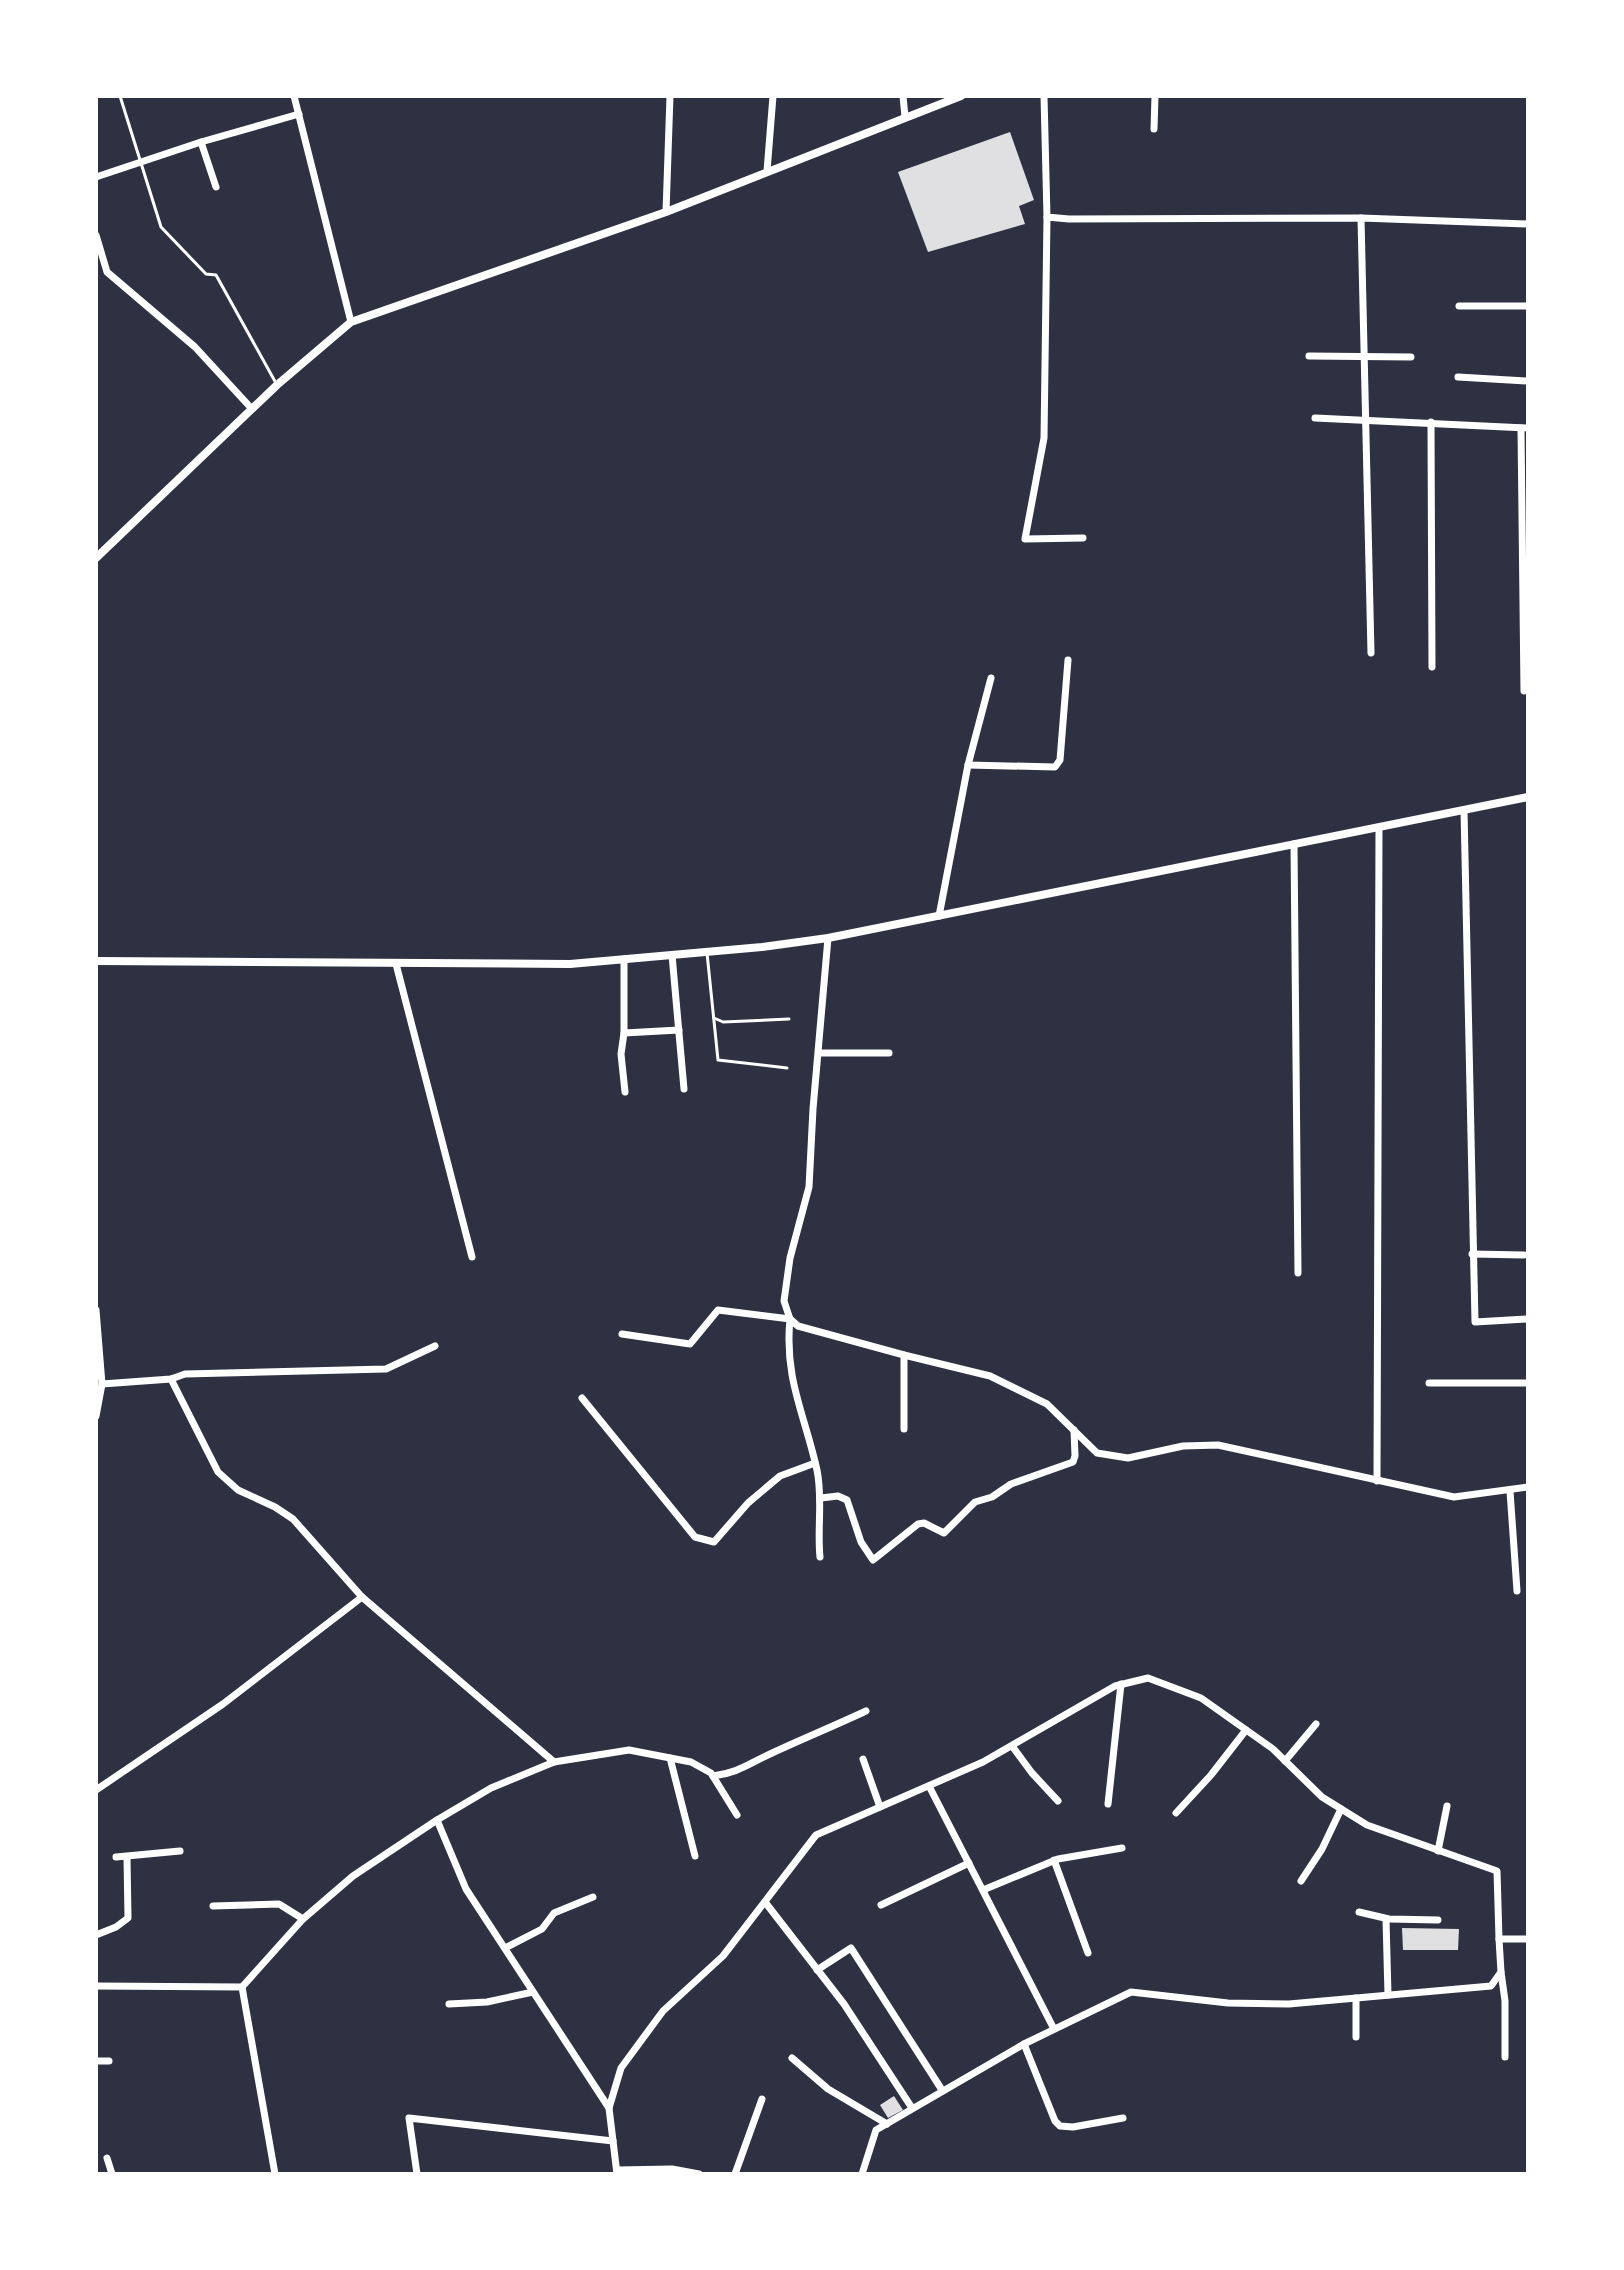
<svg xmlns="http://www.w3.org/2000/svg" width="1624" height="2270" font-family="Overpass,sans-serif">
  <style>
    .building { fill: #e0e0e3 }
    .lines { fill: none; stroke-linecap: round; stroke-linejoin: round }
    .service { stroke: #fff; stroke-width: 3 }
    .minor { stroke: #fff; stroke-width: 7 }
    .tertiary { stroke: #fff; stroke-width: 8 }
  </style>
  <rect width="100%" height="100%" fill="#2d3142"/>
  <g class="building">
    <path d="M1010 132 1034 200 1019 206 1025 224 928 252 898 172Z"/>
    <path d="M1402 1928 1459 1929 1458 1950H1403Z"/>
    <path d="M894 2096 903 2110 888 2118 880 2105Z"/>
  </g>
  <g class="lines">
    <g class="service">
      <path d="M120 96 161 227 206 274 216 275 277 385"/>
      <path d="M707 953 718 1060 787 1068"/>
      <path d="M714 1018 723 1022 789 1019"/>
    </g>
    <g class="minor">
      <path d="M294 96 351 322"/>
      <path d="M903 96 905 117"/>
      <path d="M1044 96 1047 217 1069 219 1361 218 1528 224"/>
      <path d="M1154 129 1155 96"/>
      <path d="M201 142 216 187"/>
      <path d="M767 171 773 96"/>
      <path d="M96 177 201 142 299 114"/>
      <path d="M666 212 670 96"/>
      <path d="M1047 217 1044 438 1025 539 1083 538"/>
      <path d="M1361 218 1371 653"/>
      <path d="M96 235 107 272 195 347 252 409"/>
      <path d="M1459 306H1528"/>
      <path d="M1309 356 1411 357"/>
      <path d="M1458 377 1528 381"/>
      <path d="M1315 418 1528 428"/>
      <path d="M1431 422 1432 667"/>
      <path d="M1521 428 1524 691"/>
      <path d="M968 765 1055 767 1060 760 1068 660"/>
      <path d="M1464 810 1475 1322 1528 1319"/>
      <path d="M1294 844 1298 1273"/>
      <path d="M939 916 968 765 991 678"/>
      <path d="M828 938 813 1109 809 1187 790 1258 784 1301 790 1319 798 1326 904 1355 990 1376 1047 1404 1097 1453 1128 1458 1183 1446 1218 1445 1454 1497 1528 1487"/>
      <path d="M672 955 684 1089"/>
      <path d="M624 959V1033L679 1030"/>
      <path d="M396 964 472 1257"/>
      <path d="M624 1033 621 1054 625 1092"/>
      <path d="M820 1053H889"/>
      <path d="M1472 1254 1524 1255"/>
      <path d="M96 1310 102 1384 96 1416"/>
      <path d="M622 1334 690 1344 718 1310 790 1319C784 1379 805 1415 817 1470 823 1499 817 1528 820 1557"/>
      <path d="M904 1355V1429"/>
      <path d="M171 1379 218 1472 238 1490 275 1507 293 1519 362 1597 554 1762"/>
      <path d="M1429 1383H1528"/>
      <path d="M102 1384 171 1379 185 1374 386 1369 435 1346"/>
      <path d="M582 1398 695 1537 714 1542 748 1503 780 1476 815 1463"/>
      <path d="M1377 1481 1379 827"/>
      <path d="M1510 1491 1517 1591"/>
      <path d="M821 1498 838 1496 847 1500 861 1542 873 1560 918 1524 924 1523 944 1533 975 1502 992 1497 1011 1484 1073 1462 1075 1456 1074 1430"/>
      <path d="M1012 1746 1032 1773 1058 1801"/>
      <path d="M670 1758 695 1856"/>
      <path d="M863 1759 880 1807"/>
      <path d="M1285 1761 1316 1724"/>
      <path d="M713 1776C738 1773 748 1764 770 1754 802 1739 834 1726 866 1711"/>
      <path d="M929 1786 1054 2029"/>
      <path d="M96 1790 223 1704 362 1597"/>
      <path d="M1108 1804 1121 1684"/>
      <path d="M1176 1813 1211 1775 1246 1730"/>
      <path d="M437 1820 466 1889 609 2108"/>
      <path d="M1438 1851 1447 1806"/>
      <path d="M116 1857 180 1851"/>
      <path d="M1054 1860 1088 1953"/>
      <path d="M1301 1881 1322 1849 1341 1809"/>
      <path d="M983 1890 1058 1859 1122 1848"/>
      <path d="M765 1902 844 2004 912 2108"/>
      <path d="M881 1905 969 1863"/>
      <path d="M213 1906 279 1904 303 1919"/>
      <path d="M1359 1912 1389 1919 1438 1920"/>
      <path d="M1386 1919 1388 1995"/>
      <path d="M96 1935 116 1927 128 1918 127 1857"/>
      <path d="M505 1948 542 1929 554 1913 593 1897"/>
      <path d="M817 1970 851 1948 942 2090"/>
      <path d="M1501 1972 1505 2001V2057"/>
      <path d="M96 1986 242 1987 303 1919 353 1876 437 1820 491 1788 554 1762 629 1750 691 1762 711 1773 737 1815"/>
      <path d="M242 1987 275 2174"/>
      <path d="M449 2004 487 2002 533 1992"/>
      <path d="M1356 2037V1998"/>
      <path d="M1024 2044 1055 2121 1060 2126 1073 2127 1123 2118"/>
      <path d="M792 2058 828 2089 887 2124"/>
      <path d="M96 2061H109"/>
      <path d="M107 2158 112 2174"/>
      <path d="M617 2170 672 2169 699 2174"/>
      <path d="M417 2174 409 2118 613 2141"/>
      <path d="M617 2174 609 2108 621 2068 663 2011 723 1956 816 1835 983 1762 1115 1686 1148 1678 1201 1698 1273 1749 1322 1797 1367 1825 1497 1871 1499 1939"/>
      <path d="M735 2174 762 2099"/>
      <path d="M862 2174 876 2130 1024 2044 1131 1992 1228 2003 1289 2004 1491 1986 1501 1972 1499 1939H1528"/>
    </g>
    <g class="tertiary">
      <path d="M96 558 277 385 351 322 666 212 961 96"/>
      <path d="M96 961 570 964 762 947 828 938 1528 797"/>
    </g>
  </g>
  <rect width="1624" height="2270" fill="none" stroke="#ffffff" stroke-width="196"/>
</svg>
